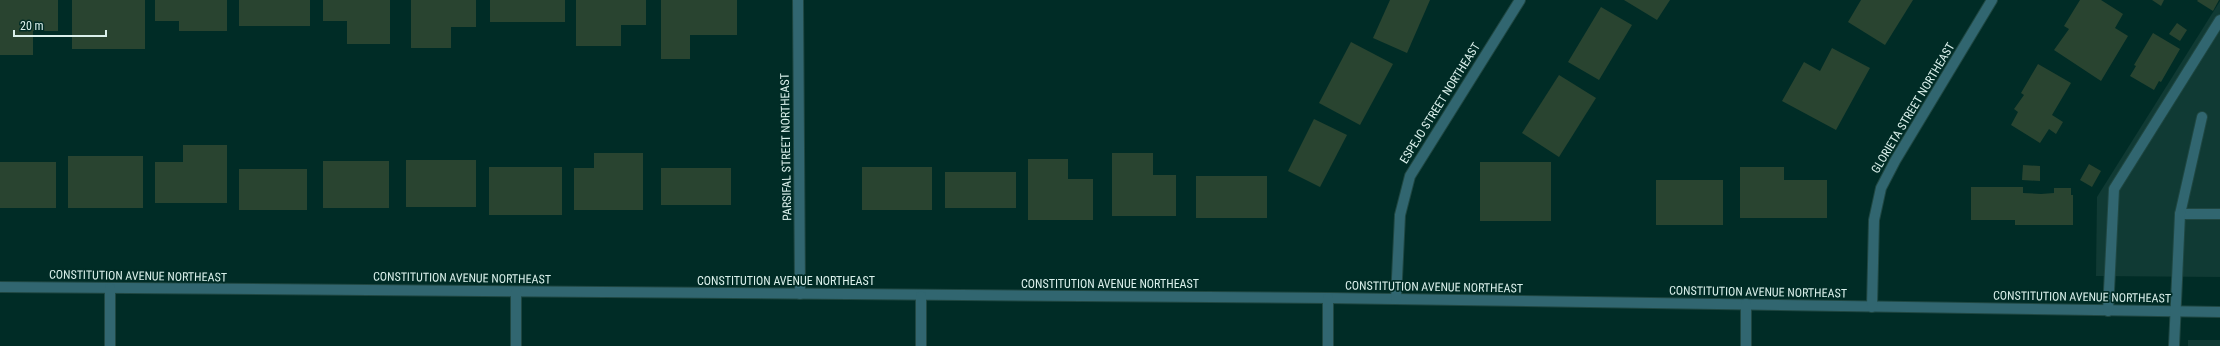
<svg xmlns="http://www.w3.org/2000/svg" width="2220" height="346" font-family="'Roboto Condensed',sans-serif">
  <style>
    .built { fill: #103a34 }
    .building { fill: #294430 }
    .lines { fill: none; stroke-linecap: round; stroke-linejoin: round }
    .minor-casing { stroke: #1f4742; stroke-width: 12 }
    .minor { stroke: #316670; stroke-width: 10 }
    .labels { text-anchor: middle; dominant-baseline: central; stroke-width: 3.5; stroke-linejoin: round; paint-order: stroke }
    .street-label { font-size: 12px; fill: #daf0eb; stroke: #002c26 }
  </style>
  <rect width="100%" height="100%" fill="#002c26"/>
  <g class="built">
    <path d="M2220 1V277L2096 276 2097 197Z"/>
    <rect x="2188" y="340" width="32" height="6"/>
  </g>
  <g class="building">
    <path d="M0 0H58V31H33V55H0Z"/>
    <rect x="72" y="0" width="73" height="49"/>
    <path d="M155 0H227V31H179V21H155Z"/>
    <rect x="239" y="0" width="71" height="26"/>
    <path d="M323 0H390V44H347V21H323Z"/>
    <path d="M411 0H476V27H451V48H411Z"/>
    <rect x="490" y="0" width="75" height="22"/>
    <path d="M576 0H646V25H621V46H576Z"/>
    <path d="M661 0H737V35H690V59H661Z"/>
    <path d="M1390 0H1430L1407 53 1373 38Z"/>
    <path d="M1624 0H1670L1657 20Z"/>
    <path d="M1861 0H1913L1885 45 1848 22Z"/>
    <path d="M2080 0H2101L2123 14 2115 28 2128 36 2101 81 2054 50 2069 29 2064 26Z"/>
    <path d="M2152 0H2164L2161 6Z"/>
    <path d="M2198 0H2219L2213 11 2197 1Z"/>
    <path d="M1601 7 1632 25 1599 80 1568 62Z"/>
    <path d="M2177 23 2187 30 2180 41 2169 34Z"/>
    <path d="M2153 33 2180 49 2161 82 2159 81 2154 90 2130 76 2136 66 2134 65Z"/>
    <path d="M1351 42 1393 64 1360 125 1319 103Z"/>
    <path d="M1832 48 1870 68 1836 130 1782 101 1804 62 1820 71Z"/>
    <path d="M2038 64 2071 83 2052 115 2063 122 2056 134 2049 129 2040 143 2011 125 2018 112 2014 109 2024 95 2021 93Z"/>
    <path d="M1559 75 1596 98 1559 157 1522 133Z"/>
    <path d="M1314 119 1347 135 1320 187 1288 171Z"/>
    <path d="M183 145H227V203H155V162H183Z"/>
    <path d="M594 153H643V210H574V168H594Z"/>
    <path d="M1112 153H1153V175H1176V216H1112Z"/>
    <rect x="68" y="156" width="75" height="52"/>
    <path d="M1028 159H1068V179H1093V220H1028Z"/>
    <rect x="406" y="160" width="70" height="47"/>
    <rect x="323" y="161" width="66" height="47"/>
    <rect x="0" y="162" width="56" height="46"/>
    <rect x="1480" y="162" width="71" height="59"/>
    <path d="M2089 164 2101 171 2092 187 2080 180Z"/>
    <path d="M2023 165 2040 166V181L2022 180Z"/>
    <rect x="489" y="167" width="73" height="48"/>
    <rect x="862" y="167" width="70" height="43"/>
    <path d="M1740 167H1784V180H1827V218H1740Z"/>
    <rect x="661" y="168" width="70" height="37"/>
    <rect x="239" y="169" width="68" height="41"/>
    <rect x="945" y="172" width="71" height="36"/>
    <rect x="1196" y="176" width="71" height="42"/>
    <rect x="1656" y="180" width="67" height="45"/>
    <path d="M1971 187H2023V193L2041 194 2054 193V188H2071V195H2073V225H2015V220H1971Z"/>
  </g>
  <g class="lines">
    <g class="minor-casing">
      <g id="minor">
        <path d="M798 0 800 294"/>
        <path d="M2180 214H2220"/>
        <path d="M0 287 1328 298 2220 312"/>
        <path d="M1396 299 1400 215 1410 176 1520 0"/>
        <path d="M1746 304V346"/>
        <path d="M1872 307 1874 220 1881 188 1895 161 1992 0"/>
        <path d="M2108 311 2114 189 2220 20"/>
        <path d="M110 346V288"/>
        <path d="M516 346V292"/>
        <path d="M921 346V296"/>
        <path d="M1328 346V298"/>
        <path d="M2174 346 2180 214 2202 117"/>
      </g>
    </g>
    <use href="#minor" class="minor"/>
  </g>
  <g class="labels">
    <g class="street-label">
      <text transform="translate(1440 103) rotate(-58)">ESPEJO STREET NORTHEAST</text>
      <text transform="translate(1913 108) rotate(-59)">GLORIETA STREET NORTHEAST</text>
      <text transform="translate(786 147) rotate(-91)">PARSIFAL STREET NORTHEAST</text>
      <text transform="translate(138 276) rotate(1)">CONSTITUTION AVENUE NORTHEAST</text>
      <text transform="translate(462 278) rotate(1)">CONSTITUTION AVENUE NORTHEAST</text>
      <text x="786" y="281">CONSTITUTION AVENUE NORTHEAST</text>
      <text x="1110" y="284">CONSTITUTION AVENUE NORTHEAST</text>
      <text transform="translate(1434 287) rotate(1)">CONSTITUTION AVENUE NORTHEAST</text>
      <text transform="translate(1758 292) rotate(1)">CONSTITUTION AVENUE NORTHEAST</text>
      <text transform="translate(2082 297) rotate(1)">CONSTITUTION AVENUE NORTHEAST</text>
    </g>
  </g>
  <path d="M14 30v6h92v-6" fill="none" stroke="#daf0eb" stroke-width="2"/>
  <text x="20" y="30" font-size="12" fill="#daf0eb" stroke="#002c26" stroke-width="3" paint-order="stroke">20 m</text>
</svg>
